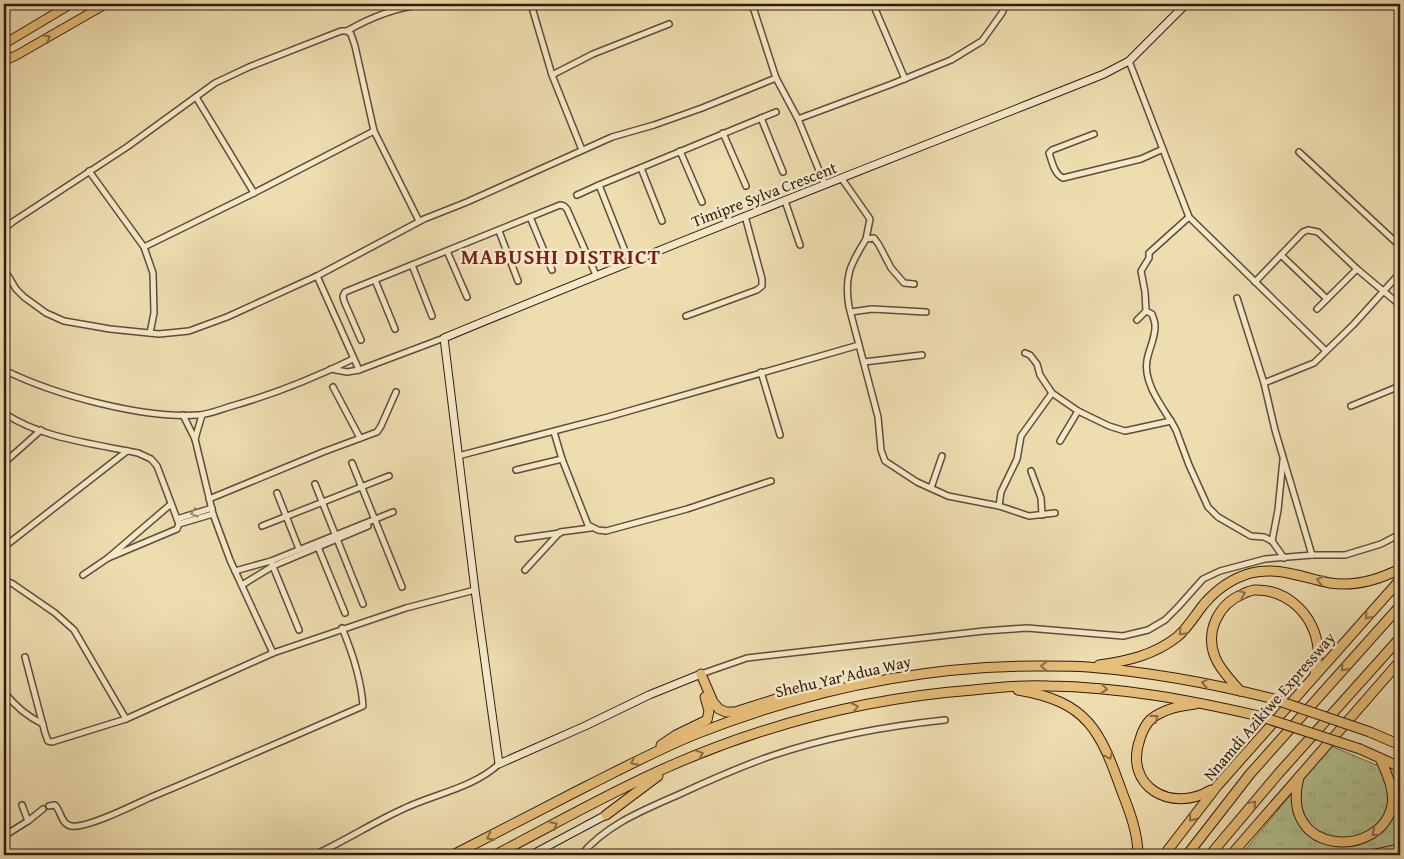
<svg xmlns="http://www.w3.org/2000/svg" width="1404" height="859" font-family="'Gentium Book Plus',serif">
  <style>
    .grass { fill: url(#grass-tufts); stroke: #716e50 }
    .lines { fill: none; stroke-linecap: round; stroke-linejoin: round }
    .street-casing { stroke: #604c37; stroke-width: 8 }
    .secondary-casing { stroke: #301b0f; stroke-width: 9 }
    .primary-casing { stroke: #301b0f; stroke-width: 10 }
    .highway-casing { stroke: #301b0f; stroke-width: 11 }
    .street { stroke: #f4e9cb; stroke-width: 5 }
    .secondary { stroke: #f4e9cb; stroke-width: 7 }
    .primary { stroke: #e7be78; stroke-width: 8 }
    .highway { stroke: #e7be78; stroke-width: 9 }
    .highway-bridge-casing { stroke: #301b0f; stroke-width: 11; stroke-linecap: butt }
    .highway-bridge { stroke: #e7be78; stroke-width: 9 }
    .oneway { stroke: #8c6c44 }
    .oneway2 { stroke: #9c8c76 }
    .labels { text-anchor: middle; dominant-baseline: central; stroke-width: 5; stroke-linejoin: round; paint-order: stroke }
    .street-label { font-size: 16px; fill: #301b0f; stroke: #f4e9cb }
    .district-label { font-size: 21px; font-weight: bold; letter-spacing: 1px; fill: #7a1f14; stroke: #f4e9cb }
  </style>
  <defs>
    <pattern id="grass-tufts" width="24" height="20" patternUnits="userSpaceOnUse" patternTransform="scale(1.25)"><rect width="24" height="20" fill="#b2c290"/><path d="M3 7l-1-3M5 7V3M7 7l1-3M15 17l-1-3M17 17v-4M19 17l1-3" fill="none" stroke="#99a67b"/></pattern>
  </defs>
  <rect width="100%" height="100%" fill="#eeddaf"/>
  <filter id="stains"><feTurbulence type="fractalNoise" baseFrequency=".004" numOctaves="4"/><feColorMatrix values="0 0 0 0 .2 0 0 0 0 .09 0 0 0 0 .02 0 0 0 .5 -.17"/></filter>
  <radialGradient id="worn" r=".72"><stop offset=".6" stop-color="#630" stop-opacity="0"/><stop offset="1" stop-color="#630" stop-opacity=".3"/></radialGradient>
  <path class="grass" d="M1331 746 1400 775V855H1241Z"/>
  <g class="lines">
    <g class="street-casing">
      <g id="street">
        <path d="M531 4 552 75 582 150"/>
        <path d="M750 4 754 10 776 78 798 119 825 185"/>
        <path d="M873 4 905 79"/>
        <path d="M347 31C371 17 398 7 426 4"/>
        <path d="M1129 61 1189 217 1149 253V258L1141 271 1145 292 1146 311"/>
        <path d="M552 75 593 54 669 24"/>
        <path d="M196 97 254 193"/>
        <path d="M761 118 783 172"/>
        <path d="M798 119 892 84 951 60 982 41 1002 13 1006 4"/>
        <path d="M723 133 746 186"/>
        <path d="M1094 134 1052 150 1049 153C1052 161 1054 174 1063 178L1141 159 1163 149"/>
        <path d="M680 151 702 202"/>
        <path d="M1299 152 1400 246"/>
        <path d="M641 168 662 221"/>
        <path d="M89 171 144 247 153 273 154 313 150 333"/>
        <path d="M842 179 870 219 866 239"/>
        <path d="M577 195 599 185"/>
        <path d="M785 201 800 245"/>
        <path d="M530 217 552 270"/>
        <path d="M1189 217 1326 351"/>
        <path d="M4 229 14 221 127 147 215 83 249 67 341 31H347L351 34 355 46 374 131 419 221"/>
        <path d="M499 231 518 281"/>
        <path d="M144 247 254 193 374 131"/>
        <path d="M447 251 467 297"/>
        <path d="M1281 255 1327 299"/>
        <path d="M629 261 599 185 776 112"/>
        <path d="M412 265 432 316"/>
        <path d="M4 269 16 289 24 297 46 313 64 321 110 329 159 334 189 331 227 317 317 276 424 219 467 202 612 137 654 125 702 108 776 78"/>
        <path d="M317 276 359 370"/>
        <path d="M375 280 395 329"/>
        <path d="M1255 282 1303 232 1308 230 1318 232 1357 269 1400 305"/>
        <path d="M914 284 904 283 891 268 879 245 874 238 866 239C850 265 844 276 849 307L878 417 881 450 885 461 917 482 948 496 999 506 1001 492 1017 459 1021 436 1052 393"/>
        <path d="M1237 298 1264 383"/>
        <path d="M1317 309 1357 269"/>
        <path d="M851 312 872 309 926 312"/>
        <path d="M686 316 757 290 762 286V279L745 216"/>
        <path d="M1137 320 1146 311 1152 314C1153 317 1155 322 1155 325 1156 336 1149 349 1147 360 1143 381 1160 404 1171 421"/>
        <path d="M361 340 344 301 343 296 345 292 560 205 564 206 567 209 596 275"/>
        <path d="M1025 353 1030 355 1037 364 1040 375 1052 393 1078 411 1109 426 1125 431 1171 421 1176 430 1189 465 1208 507 1218 517 1251 536 1264 537 1272 541 1284 558"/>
        <path d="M864 362 922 355"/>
        <path d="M331 369 347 372 359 370 444 338"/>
        <path d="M4 370C55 395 143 419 199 415 210 414 222 409 232 406 275 394 314 378 353 359"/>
        <path d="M761 372 780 435"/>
        <path d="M333 387 360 438"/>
        <path d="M1351 406 1400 386"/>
        <path d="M4 413C40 438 95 444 138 453L151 459 157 466 179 524"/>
        <path d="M183 415 195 439 213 514 230 560 273 653"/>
        <path d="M554 432 562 459 588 525 598 530 606 531 687 509 771 481"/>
        <path d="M195 439 202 415"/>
        <path d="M1060 441 1078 411"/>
        <path d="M458 456 608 417 859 345"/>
        <path d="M4 463 41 430"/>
        <path d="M352 463 402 587"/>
        <path d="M516 470 562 459"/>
        <path d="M1031 471 1041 498 1042 515"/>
        <path d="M315 484 335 534"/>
        <path d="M931 488 942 456"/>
        <path d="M277 493 299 549"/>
        <path d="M209 499 323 452 377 432 381 426 396 392"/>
        <path d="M999 506 1029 516 1055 513"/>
        <path d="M1400 516V530"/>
        <path d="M177 519 212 508"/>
        <path d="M262 526 389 476"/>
        <path d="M337 539 363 604"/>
        <path d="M518 539 560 533"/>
        <path d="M1272 541 1278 510 1283 460"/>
        <path d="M4 547 127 451"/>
        <path d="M318 547 345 613"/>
        <path d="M1312 555 1275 430 1264 383 1314 363 1353 325 1400 273"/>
        <path d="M108 558 177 529 179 524 213 514"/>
        <path d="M272 564 299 630"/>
        <path d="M525 570 560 532 591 528"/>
        <path d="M235 571 271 561 393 512"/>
        <path d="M83 575 108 558 171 504"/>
        <path d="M4 580 13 584 55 613 74 630 126 719"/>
        <path d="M242 585 273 566 368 526"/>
        <path d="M25 657 45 733 48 741 52 742 126 719 273 653 406 608 475 590"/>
        <path d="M701 674 747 658 984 631 1027 628 1123 636 1148 630 1165 620 1178 607 1203 579 1220 571 1265 559 1312 555H1345L1381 544 1400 534"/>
        <path d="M4 692C15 706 26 716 43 724"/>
        <path d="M22 805 28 821"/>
        <path d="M49 806 55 805C61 811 61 824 71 826 86 829 134 805 149 798 221 768 292 737 363 706 361 678 353 654 342 628"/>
        <path d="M4 836 28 821 43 809"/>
        <path d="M314 855C345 841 372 823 403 809 434 794 473 788 499 764"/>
        <path d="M581 855C607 824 644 810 680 794 710 780 740 767 771 756 827 737 886 726 945 720"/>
      </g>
    </g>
    <g class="secondary-casing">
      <g id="secondary">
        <path d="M701 674 649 695 585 726 499 764 475 590 444 338C663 247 884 162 1104 74L1129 61 1186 4"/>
        <path d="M531 855 606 815"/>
      </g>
    </g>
    <g class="primary-casing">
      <g id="primary">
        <path d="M4 44 71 4"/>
        <path d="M4 61 17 55 106 4"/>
      </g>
    </g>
    <g class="highway-casing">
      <g id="highway">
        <path d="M1099 665C1128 661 1154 655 1177 637 1188 628 1195 615 1204 604 1216 590 1233 578 1251 573 1278 566 1304 578 1330 583 1355 587 1378 580 1400 569"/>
        <path d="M701 674 713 702 719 709 726 712H735L779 698H791"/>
        <path d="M1018 690C1088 702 1100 730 1122 792 1130 812 1138 834 1138 855"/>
        <path d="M1240 691C1231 680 1220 670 1215 657 1205 632 1218 604 1243 594 1246 592 1250 591 1254 590 1288 589 1314 615 1318 648 1318 657 1316 666 1315 675"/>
        <path d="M1195 704C1179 706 1164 709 1151 719 1146 724 1142 732 1140 739 1123 786 1171 814 1211 790"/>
        <path d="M1370 732 1400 745"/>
        <path d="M661 745 676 735 707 720 709 711 705 697"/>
        <path d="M1360 749 1400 767"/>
        <path d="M1299 777C1278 857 1382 859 1392 805 1395 790 1386 772 1380 758"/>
        <path d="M606 815 658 776"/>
        <path d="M453 855C498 832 543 809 587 786 623 768 659 749 696 734 807 690 925 665 1045 666 1059 666 1073 666 1088 667 1149 672 1210 683 1270 698"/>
        <path d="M495 855C553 825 610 792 670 766 766 724 868 698 973 690 998 687 1023 685 1049 686 1120 687 1190 700 1259 716"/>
        <path d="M1164 855 1218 785 1400 580"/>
        <path d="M1187 855 1250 774 1400 606"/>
        <path d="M1210 855 1279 773 1400 638"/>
        <path d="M1231 855 1400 661"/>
        <path d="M1371 855 1400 849"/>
      </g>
    </g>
    <use href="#street" class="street"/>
    <use href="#secondary" class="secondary"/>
    <use href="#primary" class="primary"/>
    <use href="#highway" class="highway"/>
    <g class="highway-bridge-casing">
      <g id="highway-bridge">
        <path d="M1270 698 1370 732"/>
        <path d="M1259 716 1360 749"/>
      </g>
    </g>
    <use href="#highway-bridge" class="highway-bridge"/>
  </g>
  <defs><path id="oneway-chevron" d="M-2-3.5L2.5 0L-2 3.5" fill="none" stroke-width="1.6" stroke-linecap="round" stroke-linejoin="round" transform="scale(1.25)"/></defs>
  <g class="oneway">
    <use href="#oneway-chevron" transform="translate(47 38) rotate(-29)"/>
    <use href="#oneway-chevron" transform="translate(1320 580) rotate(-166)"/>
    <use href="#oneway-chevron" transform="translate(1242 594) rotate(-22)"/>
    <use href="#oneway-chevron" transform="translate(1368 616) rotate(132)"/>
    <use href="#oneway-chevron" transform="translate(1182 632) rotate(135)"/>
    <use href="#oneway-chevron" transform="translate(1044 666) rotate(-179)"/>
    <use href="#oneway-chevron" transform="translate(1344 668) rotate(132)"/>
    <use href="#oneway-chevron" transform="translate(1205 683) rotate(-169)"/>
    <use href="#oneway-chevron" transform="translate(1104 689) rotate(6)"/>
    <use href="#oneway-chevron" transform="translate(855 707) rotate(-12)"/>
    <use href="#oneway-chevron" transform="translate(1155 718) rotate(-38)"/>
    <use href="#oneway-chevron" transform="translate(700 754) rotate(-21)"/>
    <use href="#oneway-chevron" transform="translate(1109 756) rotate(66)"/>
    <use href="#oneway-chevron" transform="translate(634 762) rotate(154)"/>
    <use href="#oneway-chevron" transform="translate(1253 804) rotate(-50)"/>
    <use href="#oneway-chevron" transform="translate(1192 818) rotate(128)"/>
    <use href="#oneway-chevron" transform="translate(554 825) rotate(-28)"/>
    <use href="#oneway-chevron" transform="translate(1375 833) rotate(141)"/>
    <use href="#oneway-chevron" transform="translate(490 837) rotate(153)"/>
  </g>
  <use class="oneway2" href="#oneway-chevron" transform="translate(194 513) rotate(163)"/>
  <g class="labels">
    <g class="street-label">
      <text transform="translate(764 194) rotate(-21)">Timipre Sylva Crescent</text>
      <text transform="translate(843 676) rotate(-13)">Shehu Yar'Adua Way</text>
      <text transform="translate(1269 706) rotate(-49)">Nnamdi Azikiwe Expressway</text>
    </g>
    <g class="district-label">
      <text x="561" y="256">MABUSHI DISTRICT</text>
    </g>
  </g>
  <rect width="1404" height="859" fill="none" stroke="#eeddaf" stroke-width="20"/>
  <rect x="5" y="5" width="1394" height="849" fill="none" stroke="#301b0f" stroke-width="2.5"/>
  <rect x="10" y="10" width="1384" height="839" fill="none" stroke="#301b0f"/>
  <rect width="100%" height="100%" filter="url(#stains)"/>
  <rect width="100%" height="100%" fill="url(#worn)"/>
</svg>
